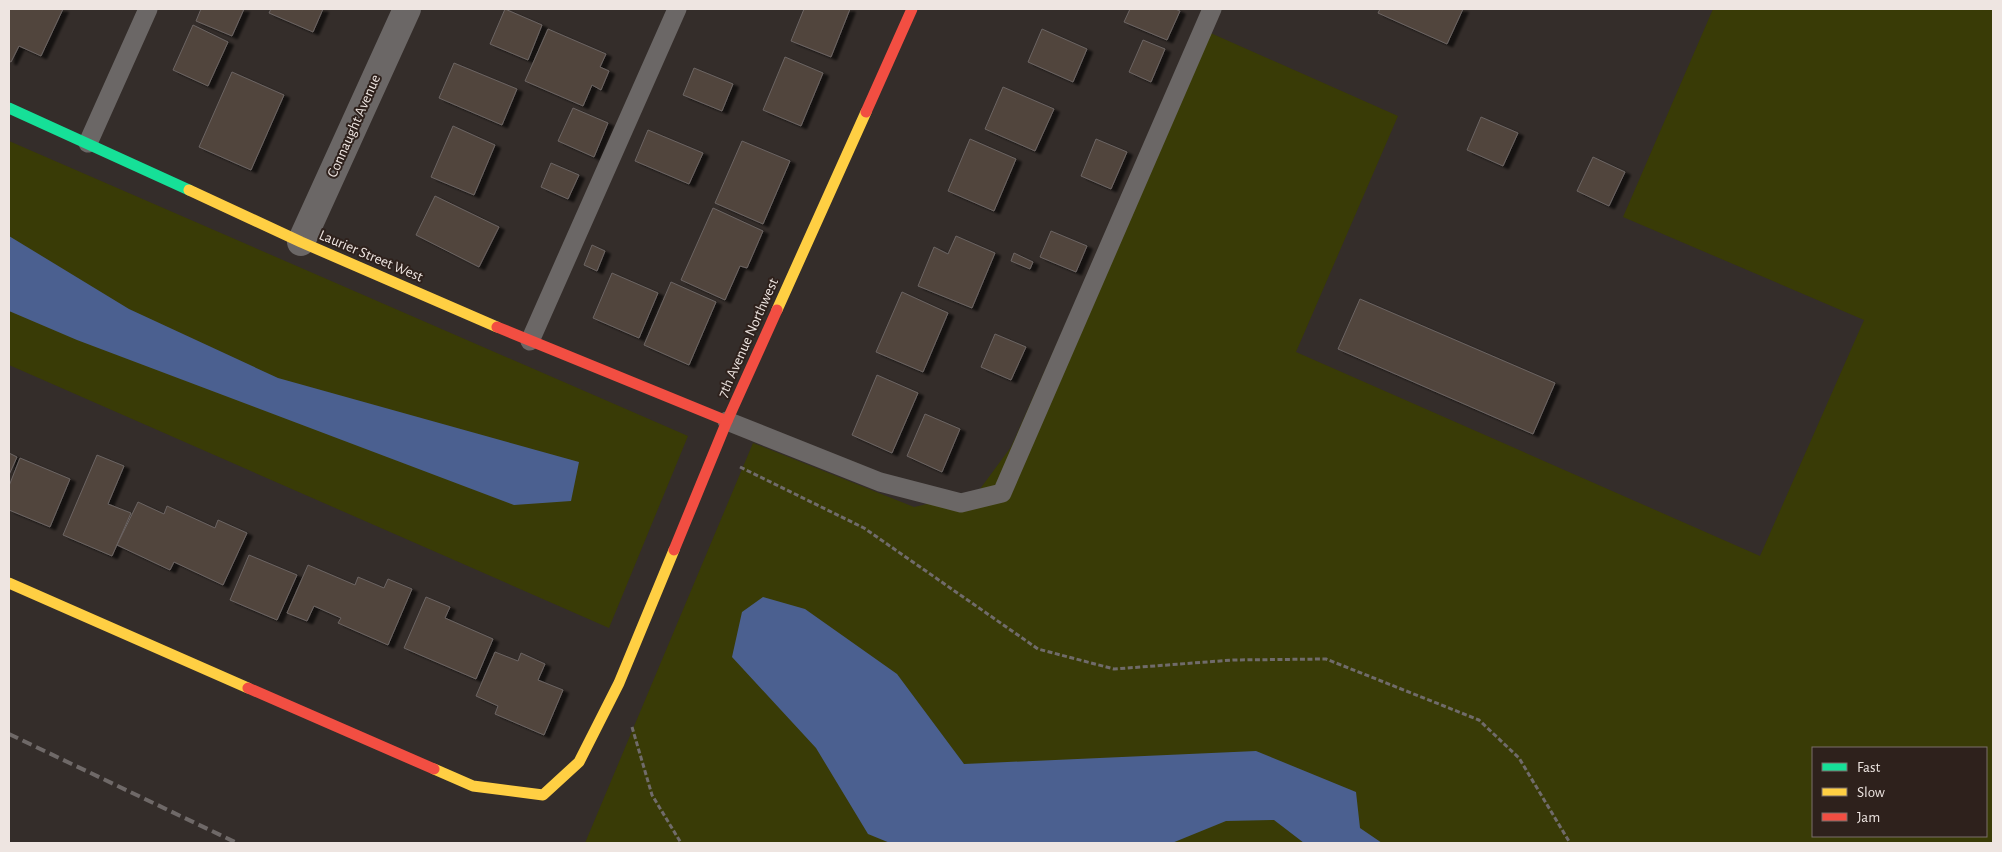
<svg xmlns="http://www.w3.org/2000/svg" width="2002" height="852" font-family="'Alegreya Sans',sans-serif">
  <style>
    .green { fill: #393b06; fill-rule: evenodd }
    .water { fill: #4b6090 }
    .building { fill: #51443d; stroke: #6c6563; filter: url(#shadow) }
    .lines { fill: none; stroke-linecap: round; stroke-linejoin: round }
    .path { stroke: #706b6a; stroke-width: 3; stroke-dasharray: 5 2.5; stroke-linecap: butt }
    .lane { stroke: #6b6766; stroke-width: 19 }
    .street { stroke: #6b6766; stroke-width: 28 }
    .fast { stroke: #16e098; stroke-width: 11 }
    .slow { stroke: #ffcf43; stroke-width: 11 }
    .jam { stroke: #f24e42; stroke-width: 11 }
    .rail { stroke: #6f6968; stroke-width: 4; stroke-dasharray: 10 5; stroke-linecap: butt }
    .labels { text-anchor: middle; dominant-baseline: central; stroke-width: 4; stroke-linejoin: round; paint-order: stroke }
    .street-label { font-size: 15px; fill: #eee5e1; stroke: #2e211c }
  </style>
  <defs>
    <filter id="shadow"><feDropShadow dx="5.5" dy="3" stdDeviation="1" flood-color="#0009"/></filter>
  </defs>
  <rect width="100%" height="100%" fill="#342d2a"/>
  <g class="green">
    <path d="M1713 9H1993V843H585L753 443 914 507 977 493 1011 447 1197 27 1398 116 1296 352 1760 556 1864 320 1623 217ZM1813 748H1986V836H1813Z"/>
    <path d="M9 141 688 436 609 628 9 365Z"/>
  </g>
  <g class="water">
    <path d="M9 236 129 309 278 378 579 462 571 501 514 505 77 340 9 311Z"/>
    <path d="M763 597 805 609 897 674 964 764 1256 751 1356 792 1360 828 1382 843H1304L1274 820 1226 821 1172 843H890L868 834 816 748 732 657 742 612Z"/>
  </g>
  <g class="building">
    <path d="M9 9H63L41 56 19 46 11 62 9 61Z"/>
    <path d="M201 9H244L232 36 196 21Z"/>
    <path d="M271 9H323L313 32 269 13Z"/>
    <path d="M505 9 542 25 528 60 490 44Z"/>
    <path d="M804 9H850L831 57 791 41Z"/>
    <path d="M1130 9H1175L1180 11 1167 40 1124 22Z"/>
    <path d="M1380 9H1463L1447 44 1378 13Z"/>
    <path d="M193 25 228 42 208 86 173 70Z"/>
    <path d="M548 29 606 54 600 67 609 71 601 90 592 85 583 106 525 81Z"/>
    <path d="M1042 29 1087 49 1073 82 1028 62Z"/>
    <path d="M1143 40 1165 49 1151 82 1129 72Z"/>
    <path d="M785 57 823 73 801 126 763 110Z"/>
    <path d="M454 63 517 89 502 125 439 98Z"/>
    <path d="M694 68 733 84 722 111 683 95Z"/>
    <path d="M232 72 284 95 251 170 199 147Z"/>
    <path d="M1003 87 1054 109 1035 151 985 129Z"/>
    <path d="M573 108 608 123 594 157 558 141Z"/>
    <path d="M1481 117 1518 133 1503 166 1467 150Z"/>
    <path d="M453 126 495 145 474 195 431 177Z"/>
    <path d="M648 130 703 153 689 184 635 161Z"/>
    <path d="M970 139 1016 159 994 211 948 191Z"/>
    <path d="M1096 139 1127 152 1111 189 1081 176Z"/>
    <path d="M742 141 790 161 763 224 715 203Z"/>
    <path d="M1593 157 1625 172 1609 206 1577 191Z"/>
    <path d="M551 163 579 175 568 199 541 187Z"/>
    <path d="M435 196 499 227 479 267 416 235Z"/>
    <path d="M713 208 763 231 747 268 740 266 725 300 681 280Z"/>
    <path d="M1051 231 1087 246 1076 272 1040 257Z"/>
    <path d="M956 236 995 253 972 308 918 286 934 247 948 254Z"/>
    <path d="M592 245 605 251 597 271 584 265Z"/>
    <path d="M1014 253 1033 262 1030 269 1011 261Z"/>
    <path d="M612 273 658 293 639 338 593 318Z"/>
    <path d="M671 282 716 302 689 365 644 345Z"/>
    <path d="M902 292 948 313 923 372 876 352Z"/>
    <path d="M1360 299 1555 383 1533 434 1338 349Z"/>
    <path d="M995 334 1026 347 1011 380 981 367Z"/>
    <path d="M877 375 918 393 892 453 852 435Z"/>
    <path d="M925 414 960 429 942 472 907 456Z"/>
    <path d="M9 453 17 457 9 475Z"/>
    <path d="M97 455 124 466 108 504 131 513 112 556 63 535Z"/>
    <path d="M20 458 70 479 50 527 9 510V486Z"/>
    <path d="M138 502 164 514 167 506 215 528 218 520 247 533 223 585 174 562 170 570 117 545Z"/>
    <path d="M249 555 297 575 277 620 230 600Z"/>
    <path d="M308 565 355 585 358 577 384 588 388 579 412 589 388 645 338 623 341 618 314 606 307 621 287 613Z"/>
    <path d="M426 597 450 607 445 618 493 639 476 679 404 648Z"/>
    <path d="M495 652 518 661 521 653 545 664 538 680 563 690 544 735 495 714 498 706 476 696Z"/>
  </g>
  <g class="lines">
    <g class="path">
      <path d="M740 467 864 528 1038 649 1114 669 1233 660 1326 659 1479 720 1519 758 1570 843"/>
      <path d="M632 727 652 795 681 843"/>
    </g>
    <g class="lane">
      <path d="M88 143 148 9"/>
      <path d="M530 341 677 9"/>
      <path d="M727 421 880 482 961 503 1002 493 1212 9"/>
    </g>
    <path class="street" d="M301 242 407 9"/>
    <path class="fast" d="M9 108 189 190"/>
    <g class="slow">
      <path d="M189 190 301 242 497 327"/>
      <path d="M777 310 866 112"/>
      <path d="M9 583 248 688"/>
      <path d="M434 769 473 786 543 795 579 762 619 683 674 550"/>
    </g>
    <g class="jam">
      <path d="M866 112 912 9"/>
      <path d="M497 327 727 421"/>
      <path d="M674 550 727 421 777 310"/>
      <path d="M248 688 434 769"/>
    </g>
    <path class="rail" d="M9 734 237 843"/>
  </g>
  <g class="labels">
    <g class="street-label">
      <text transform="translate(354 126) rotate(-66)">Connaught Avenue</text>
      <text transform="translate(371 256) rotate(23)">Laurier Street West</text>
      <text transform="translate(748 338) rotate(-66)">7th Avenue Northwest</text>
    </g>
  </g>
  <rect width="2002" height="852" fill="none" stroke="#eee5e1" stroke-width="20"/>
  <rect x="1812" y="747" width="175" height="90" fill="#2e211c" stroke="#7b6f6b"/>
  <rect x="1822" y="763" width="25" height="8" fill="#16e098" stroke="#7b6f6b"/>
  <text x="1857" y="772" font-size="15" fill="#eee5e1">Fast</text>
  <rect x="1822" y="788" width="25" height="8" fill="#ffcf43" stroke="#7b6f6b"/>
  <text x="1857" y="797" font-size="15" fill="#eee5e1">Slow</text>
  <rect x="1822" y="813" width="25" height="8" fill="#f24e42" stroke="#7b6f6b"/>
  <text x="1857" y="822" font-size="15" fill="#eee5e1">Jam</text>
</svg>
